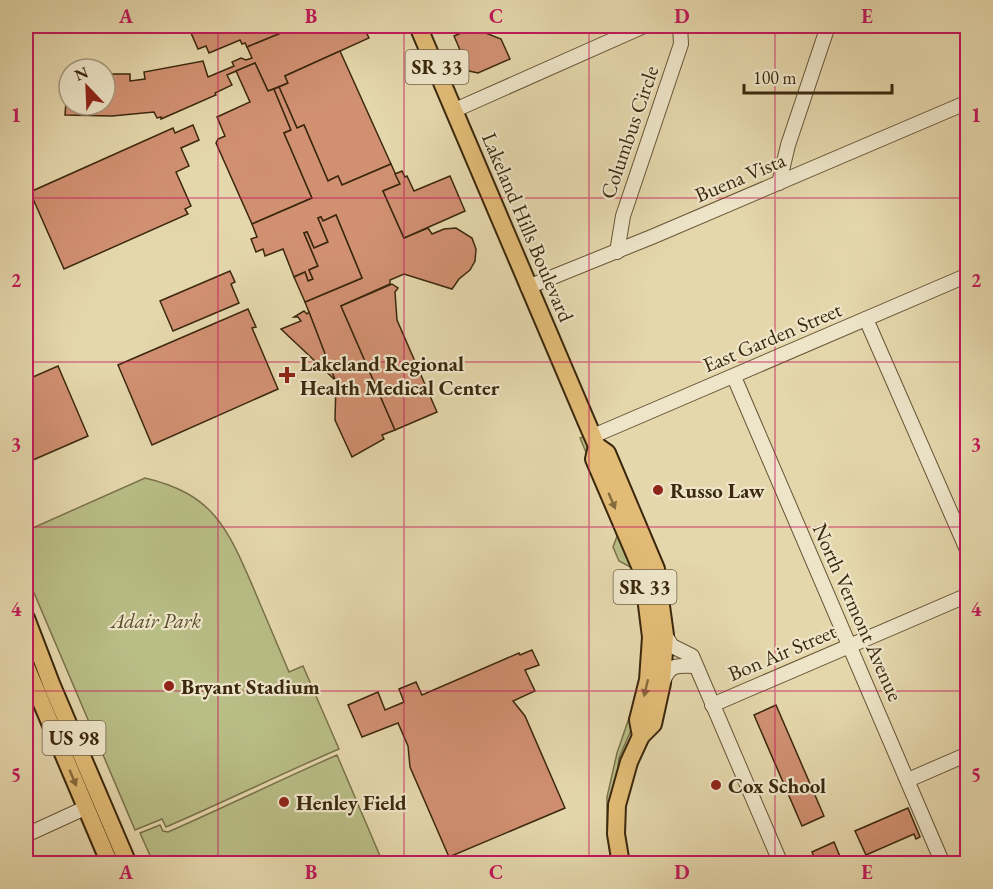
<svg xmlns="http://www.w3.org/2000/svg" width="993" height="889" font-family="'EB Garamond',serif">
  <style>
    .green { fill: #b9bd86; stroke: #7a724a; stroke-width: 1.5 }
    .building { fill: #d19072; stroke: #3b280d; stroke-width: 1.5 }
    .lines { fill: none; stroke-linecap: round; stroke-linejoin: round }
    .minor-casing { stroke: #665435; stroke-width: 16 }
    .major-casing { stroke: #3b280d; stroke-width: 20 }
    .minor { stroke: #eee5c9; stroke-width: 14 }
    .major { stroke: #e2bc76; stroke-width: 16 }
    .oneway { fill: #866b3c }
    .grid { fill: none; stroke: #c2185b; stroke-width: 1.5; stroke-opacity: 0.55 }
    .poi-dot { fill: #8f2418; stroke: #eee5c9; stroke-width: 2 }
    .labels { text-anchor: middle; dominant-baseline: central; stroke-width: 4.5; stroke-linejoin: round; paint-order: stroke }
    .shield { fill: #eee5c9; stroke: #716145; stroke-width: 1.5 }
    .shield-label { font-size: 20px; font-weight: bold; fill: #3b280d }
    .street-label { font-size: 21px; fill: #3b280d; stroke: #eee5c9 }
    .poi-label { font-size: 21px; font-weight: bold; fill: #3b280d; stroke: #eee5c9; text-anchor: start }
    .park-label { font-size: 21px; font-style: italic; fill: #5a4d2b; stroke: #eee5c9 }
    .neatline { fill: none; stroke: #c2185b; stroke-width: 2 }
    .grid-label { font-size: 20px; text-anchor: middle; font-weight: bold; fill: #c2185b }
  </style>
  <rect width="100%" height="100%" fill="#e5d7ac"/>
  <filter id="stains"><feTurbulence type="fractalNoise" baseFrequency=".00333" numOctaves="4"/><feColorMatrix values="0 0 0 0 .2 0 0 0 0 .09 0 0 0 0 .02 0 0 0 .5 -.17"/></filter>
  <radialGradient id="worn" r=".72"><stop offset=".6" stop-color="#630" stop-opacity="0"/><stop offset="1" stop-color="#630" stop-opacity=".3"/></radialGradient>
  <g class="green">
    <path d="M587 436 645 572 646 696 619 758 616 785V863H611L607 827V797L617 753 640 686 645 638 634 569 619 561 613 547 619 531 580 438Z"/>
    <path d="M145 478C213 494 227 527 253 587 265 615 277 643 289 672L303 666 339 749C281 774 224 802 166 827L162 819 135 830 26 574V531Z"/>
    <path d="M337 755 383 863H151L152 860 140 833 160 825 163 831 168 832C225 807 280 780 337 755Z"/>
  </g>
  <g class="building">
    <path d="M188 26H280V27L277 28 279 34 247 47 245 43 242 44 240 40 209 53 206 46 198 49Z"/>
    <path d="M298 26H363L369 38 285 76 288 83 268 91 255 63 227 75 232 85 215 93 216 95 161 119V117L157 118 154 112 112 116 65 115 67 88H69V105H105V74H130V81L145 79 144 72 203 61 208 77 234 66 232 62 241 58 246 60 252 58 247 47Z"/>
    <path d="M473 28 501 39 510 59 478 73 469 71 454 36Z"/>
    <path d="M340 51 391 164 342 185 338 176 328 181 304 125 297 128 279 87 288 83 285 76Z"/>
    <path d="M255 63 268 91 274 89 291 130 284 133 312 198 252 224 216 143 218 139 225 136 217 117 250 102 236 71Z"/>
    <path d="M279 87 297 128 304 125 328 181 338 176 342 185 391 164 400 184 383 191 404 238 428 228 432 234 444 229 456 228 472 238 476 249 475 261 470 270 459 279 452 289 404 274 390 280V284L341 306 395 430 382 435 384 439 352 457 335 420 336 383 305 302 362 278 336 215 323 221 321 217 318 218 328 242 314 248 307 232 304 233 318 266 309 270 313 279 308 281 305 272 294 277 283 249 265 256 263 249 256 252 251 239 257 237 252 224 312 198 284 133 291 130 274 89Z"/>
    <path d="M193 125 199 140 181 148 189 166 176 172 191 206 185 209 188 214 64 269 30 192 173 128 175 133Z"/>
    <path d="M402 171 405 177 407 176 414 191 450 176 465 211 404 238 383 191 400 184 395 174Z"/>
    <path d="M336 215 362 278 305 302 294 277 305 272 308 281 313 279 309 270 318 266 304 233 307 232 314 248 328 242 318 218 321 217 323 221Z"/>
    <path d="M230 271 235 282 231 284 239 303 173 331 160 301Z"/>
    <path d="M392 284 398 288 395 292 397 320 437 412 395 430 341 306Z"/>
    <path d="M248 309 256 327 252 328 278 389 152 445 118 365Z"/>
    <path d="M304 311 307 314 309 312 335 380 281 329 301 321 298 317H294Z"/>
    <path d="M58 366 88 436 26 463V380Z"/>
    <path d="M532 650 539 665 525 670 535 691 513 701 525 716 565 808 449 857 410 767 408 746 398 723 362 737 348 705 378 692 385 710 404 702 399 689 416 682 422 695 519 653 520 655Z"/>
    <path d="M776 705 824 816 802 826 754 715Z"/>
    <path d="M908 808 920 837 916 839 914 834 866 855 855 831Z"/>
    <path d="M834 842 843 864H817L812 852Z"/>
  </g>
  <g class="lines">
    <g class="minor-casing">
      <g id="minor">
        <path d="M455 110 644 26"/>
        <path d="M779 183 788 145 828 26"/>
        <path d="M617 252 623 216 681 44 680 26"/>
        <path d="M528 287 654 236 968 102"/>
        <path d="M866 319 968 552"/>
        <path d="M734 377 943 864"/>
        <path d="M593 436 968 275"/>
        <path d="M665 635 672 646 692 656 781 864"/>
        <path d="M663 682C669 664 678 665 696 666"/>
        <path d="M712 705 968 595"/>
        <path d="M908 780 968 754"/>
        <path d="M26 835 85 808"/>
      </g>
    </g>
    <g class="major-casing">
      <g id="major">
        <path d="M418 26 587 423 597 446 607 453 656 569 665 635 662 683 653 724 641 736 629 762 617 805 616 834 621 864"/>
        <path d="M597 446 594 459 643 573 651 637 648 680 638 720 641 736"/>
        <path d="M26 618 52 686 128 864"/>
        <path d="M26 666 110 864"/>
      </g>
    </g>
    <use href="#minor" class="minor"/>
    <use href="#major" class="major"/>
  </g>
  <defs><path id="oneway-solid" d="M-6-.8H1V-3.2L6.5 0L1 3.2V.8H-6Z" transform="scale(1.5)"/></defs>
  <g class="oneway">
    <use href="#oneway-solid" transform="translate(612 501) rotate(67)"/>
    <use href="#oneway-solid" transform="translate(646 688) rotate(103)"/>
    <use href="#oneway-solid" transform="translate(73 778) rotate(67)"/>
  </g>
  <path class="grid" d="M218 26V864M404 26V864M589 26V864M775 26V864M26 198H968M26 362H968M26 527H968M26 691H968"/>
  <g class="poi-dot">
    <path d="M284 366h6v6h6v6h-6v6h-6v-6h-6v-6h6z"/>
    <circle cx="658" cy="490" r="6"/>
    <circle cx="169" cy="686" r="6"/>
    <circle cx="716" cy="785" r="6"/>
    <circle cx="284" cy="802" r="6"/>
  </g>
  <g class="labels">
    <g class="shield">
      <rect x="405.5" y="50" width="63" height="34" rx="4.5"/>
      <rect x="613.5" y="570" width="63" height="34" rx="4.5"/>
      <rect x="42.5" y="721" width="63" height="34" rx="4.5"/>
    </g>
    <g class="shield-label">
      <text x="437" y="67">SR 33</text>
      <text x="645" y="587">SR 33</text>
      <text x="74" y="738">US 98</text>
    </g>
    <g class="street-label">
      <text transform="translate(629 132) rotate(-71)">Columbus Circle</text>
      <text transform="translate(740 177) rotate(-23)">Buena Vista</text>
      <text transform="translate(528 227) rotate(67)">Lakeland Hills Boulevard</text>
      <text transform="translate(772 337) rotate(-23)">East Garden Street</text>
      <text transform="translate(858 612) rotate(66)">North Vermont Avenue</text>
      <text transform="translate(782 652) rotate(-23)">Bon Air Street</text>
    </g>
    <g class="poi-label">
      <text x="300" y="363">Lakeland Regional<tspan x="300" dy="24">Health Medical Center</tspan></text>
      <text x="670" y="490">Russo Law</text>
      <text x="181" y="686">Bryant Stadium</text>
      <text x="728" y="785">Cox School</text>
      <text x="296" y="802">Henley Field</text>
    </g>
    <g class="park-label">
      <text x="156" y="620">Adair Park</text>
    </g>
  </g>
  <rect width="993" height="889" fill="none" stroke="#e5d7ac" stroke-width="66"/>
  <g transform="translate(87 87) rotate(337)"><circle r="28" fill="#eee5c9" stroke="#a6997e" stroke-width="1.5"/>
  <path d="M0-4.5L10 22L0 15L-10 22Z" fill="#8f2418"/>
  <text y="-9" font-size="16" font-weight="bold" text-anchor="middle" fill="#3b280d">N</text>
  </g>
  <path d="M744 84v9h148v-9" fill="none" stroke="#3b280d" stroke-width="3"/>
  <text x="753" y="84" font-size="18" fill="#3b280d" stroke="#eee5c9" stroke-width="4.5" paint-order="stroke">100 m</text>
  <rect x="33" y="33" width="927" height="823" class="neatline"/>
  <g class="grid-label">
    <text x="126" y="23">A</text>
    <text x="311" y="23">B</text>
    <text x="496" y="23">C</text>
    <text x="682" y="23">D</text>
    <text x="867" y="23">E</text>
    <text x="16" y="122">1</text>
    <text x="976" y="122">1</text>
    <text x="16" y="287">2</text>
    <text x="976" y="287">2</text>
    <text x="16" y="451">3</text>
    <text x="976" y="451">3</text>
    <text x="16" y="616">4</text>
    <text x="976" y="616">4</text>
    <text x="16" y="781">5</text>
    <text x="976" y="781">5</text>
    <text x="126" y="879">A</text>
    <text x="311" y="879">B</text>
    <text x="496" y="879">C</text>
    <text x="682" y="879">D</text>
    <text x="867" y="879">E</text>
  </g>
  <rect width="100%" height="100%" filter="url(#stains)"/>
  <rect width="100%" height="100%" fill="url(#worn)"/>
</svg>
